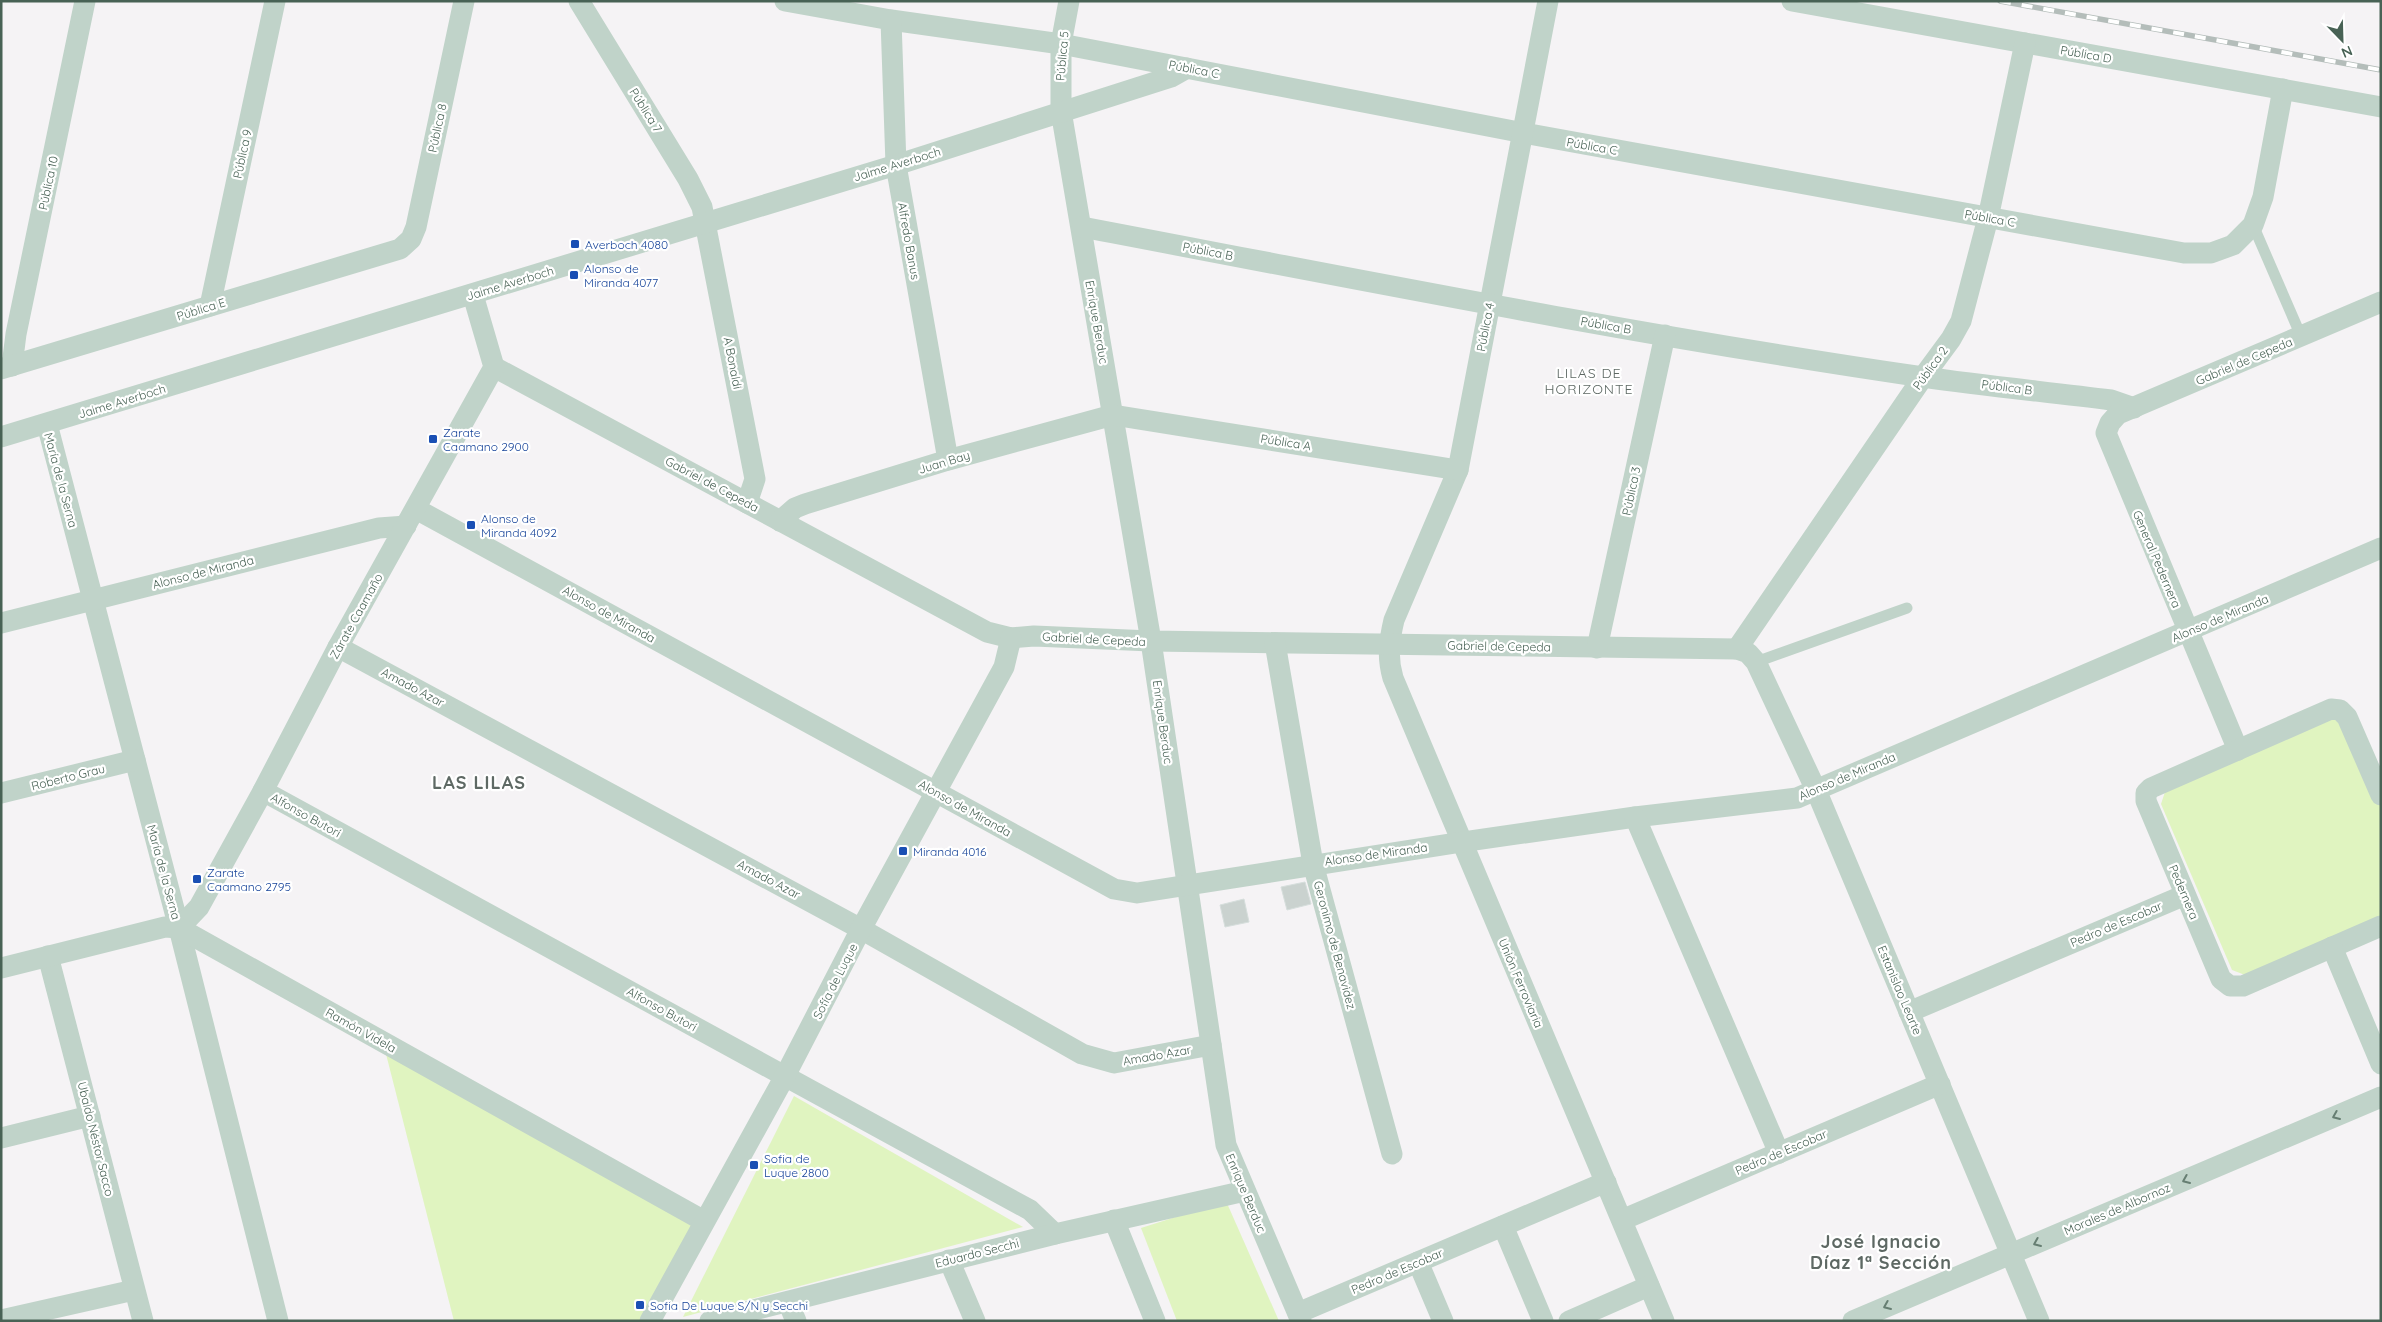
<svg xmlns="http://www.w3.org/2000/svg" width="2382" height="1322" font-family="Quicksand,sans-serif">
  <style>
    .green { fill: #e0f4c0 }
    .building { fill: #cad2cf; stroke: #d6dedc }
    .lines { fill: none; stroke-linecap: round; stroke-linejoin: round }
    .lane { stroke: #c0d3c9; stroke-width: 11 }
    .street { stroke: #c0d3c9; stroke-width: 21 }
    .rail-casing { stroke: #b4bdba; stroke-width: 5.5 }
    .rail { stroke: #fff; stroke-width: 4; stroke-dasharray: 11; stroke-linecap: butt }
    .oneway { stroke: #667e72 }
    .transit-dot { fill: #1a4fb4; stroke: #fff; stroke-width: 2 }
    .labels { text-anchor: middle; dominant-baseline: central; stroke-width: 4.5; stroke-linejoin: round; paint-order: stroke }
    .street-label { font-size: 12px; fill: #486255; stroke: #fff }
    .transit-label { font-size: 12px; fill: #164399; stroke: #fff; text-anchor: start }
    .neighbourhood-label { font-size: 14px; letter-spacing: 1px; fill: #5e6964; stroke: #fff }
    .district-label { font-size: 18px; font-weight: bold; letter-spacing: 1px; fill: #5e6964; stroke: #fff }
  </style>
  <rect width="100%" height="100%" fill="#f5f3f5"/>
  <g class="green">
    <path d="M2332 718 2343 719 2381 800V918L2245 975 2232 970 2161 804 2165 792Z"/>
    <path d="M386 1054 695 1225 642 1321H454Z"/>
    <path d="M794 1096 1023 1227 683 1317Z"/>
    <path d="M1226 1201 1279 1321H1177L1141 1228Z"/>
  </g>
  <g class="building">
    <path d="M1305 882 1311 904 1287 910 1281 887Z"/>
    <path d="M1244 899 1249 922 1225 927 1220 905Z"/>
  </g>
  <g class="lines">
    <g class="lane">
      <path d="M2253 225 2301 336"/>
      <path d="M1756 662 1907 608"/>
    </g>
    <g class="street">
      <path d="M579 1 688 179 702 207 755 479 747 503"/>
      <path d="M785 1 891 20 1061 44 1524 133 2184 253H2211L2233 245 2253 225 2263 197 2283 89"/>
      <path d="M1069 1 1061 44V111L1151 641 1226 1145 1301 1321"/>
      <path d="M1548 1 1458 470 1394 620C1389 641 1387 657 1393 678L1664 1321"/>
      <path d="M1792 1 2381 107"/>
      <path d="M891 20 896 165 948 460"/>
      <path d="M1082 227C1361 280 1641 336 1923 377 1986 386 2048 392 2111 400L2134 408"/>
      <path d="M210 306 275 1"/>
      <path d="M12 366 16 334 85 1"/>
      <path d="M494 367 987 632 1011 638 1034 636 1151 641 1737 649 1748 653 1756 662 1816 790 2039 1321"/>
      <path d="M1 369 400 249 411 239 416 227 464 1"/>
      <path d="M47 424 179 928 278 1321"/>
      <path d="M1 437 896 165 1171 77 1187 68"/>
      <path d="M416 509 1114 889 1137 893 1462 842 1635 817 1797 798 2381 548"/>
      <path d="M780 521 795 508 805 504 948 460 1113 415 1458 470"/>
      <path d="M1 623 379 528 406 526"/>
      <path d="M1275 643 1313 864 1392 1154"/>
      <path d="M338 647 861 929 1082 1054 1114 1063 1211 1045"/>
      <path d="M1597 648 1665 335"/>
      <path d="M1737 649 1923 377 1951 339 1961 321 1988 218 2025 43"/>
      <path d="M2238 750 2106 433 2110 423 2118 414 2381 302"/>
      <path d="M263 791 1030 1210 1055 1234"/>
      <path d="M1 793 135 760"/>
      <path d="M2381 795 2347 717 2340 710 2331 709 2151 788 2146 793V801L2221 979 2230 986H2243L2381 926"/>
      <path d="M1635 817 1779 1153"/>
      <path d="M179 928 199 907 263 791 338 647 494 367 473 295"/>
      <path d="M2332 947 2381 1064"/>
      <path d="M48 956 143 1321"/>
      <path d="M1 968 165 927 179 928 704 1221"/>
      <path d="M1909 1012 2185 895"/>
      <path d="M1 1138 90 1116"/>
      <path d="M1114 1220 1155 1321"/>
      <path d="M1622 1220 1940 1084"/>
      <path d="M1503 1226 1543 1321"/>
      <path d="M949 1260 975 1321"/>
      <path d="M1418 1262 1443 1321"/>
      <path d="M788 1302 796 1321"/>
      <path d="M1298 1313 1606 1182"/>
      <path d="M1 1320 134 1290"/>
      <path d="M650 1321 785 1076 861 929 1004 667 1011 638"/>
      <path d="M710 1321 1055 1234 1245 1191"/>
      <path d="M1569 1321 1649 1286"/>
      <path d="M1853 1321 2381 1097"/>
    </g>
    <g class="rail-casing">
      <path id="rail" d="M2000 1 2381 70"/>
    </g>
    <use href="#rail" class="rail"/>
  </g>
  <defs><path id="oneway-chevron" d="M-2-3.5L2.5 0L-2 3.5" fill="none" stroke-width="1.6" stroke-linecap="round" stroke-linejoin="round" transform="scale(1.25)"/></defs>
  <g class="oneway">
    <use href="#oneway-chevron" transform="translate(2336 1116) rotate(157)"/>
    <use href="#oneway-chevron" transform="translate(2186 1180) rotate(157)"/>
    <use href="#oneway-chevron" transform="translate(2037 1243) rotate(157)"/>
    <use href="#oneway-chevron" transform="translate(1887 1306) rotate(157)"/>
  </g>
  <g class="transit-dot">
    <rect x="570" y="239" width="10" height="10" rx="2.5"/>
    <rect x="569" y="270" width="10" height="10" rx="2.5"/>
    <rect x="428" y="434" width="10" height="10" rx="2.5"/>
    <rect x="466" y="520" width="10" height="10" rx="2.5"/>
    <rect x="898" y="846" width="10" height="10" rx="2.5"/>
    <rect x="192" y="874" width="10" height="10" rx="2.5"/>
    <rect x="749" y="1160" width="10" height="10" rx="2.5"/>
    <rect x="635" y="1300" width="10" height="10" rx="2.5"/>
  </g>
  <g class="labels">
    <g class="street-label">
      <text transform="translate(2086 54) rotate(10)">Pública D</text>
      <text transform="translate(1062 56) rotate(-85)">Pública 5</text>
      <text transform="translate(1194 69) rotate(11)">Pública C</text>
      <text transform="translate(646 110) rotate(58)">Pública 7</text>
      <text transform="translate(437 128) rotate(-78)">Pública 8</text>
      <text transform="translate(1592 146) rotate(10)">Pública C</text>
      <text transform="translate(242 154) rotate(-78)">Pública 9</text>
      <text transform="translate(897 164) rotate(-17)">Jaime Averboch</text>
      <text transform="translate(48 183) rotate(-78)">Pública 10</text>
      <text transform="translate(1990 218) rotate(10)">Pública C</text>
      <text transform="translate(909 241) rotate(80)">Alfredo Banus</text>
      <text transform="translate(1208 251) rotate(11)">Pública B</text>
      <text transform="translate(510 283) rotate(-17)">Jaime Averboch</text>
      <text transform="translate(201 309) rotate(-17)">Pública E</text>
      <text transform="translate(1097 322) rotate(80)">Enrique Berduc</text>
      <text transform="translate(1606 325) rotate(10)">Pública B</text>
      <text transform="translate(1485 327) rotate(-79)">Pública 4</text>
      <text transform="translate(2244 361) rotate(-23)">Gabriel de Cepeda</text>
      <text transform="translate(733 363) rotate(79)">A Bonaldi</text>
      <text transform="translate(1930 368) rotate(-54)">Pública 2</text>
      <text transform="translate(2007 387) rotate(7)">Pública B</text>
      <text transform="translate(122 401) rotate(-17)">Jaime Averboch</text>
      <text transform="translate(1286 442) rotate(9)">Pública A</text>
      <text transform="translate(944 462) rotate(-17)">Juan Bay</text>
      <text transform="translate(61 480) rotate(75)">María de la Serna</text>
      <text transform="translate(712 484) rotate(28)">Gabriel de Cepeda</text>
      <text transform="translate(1631 491) rotate(-78)">Pública 3</text>
      <text transform="translate(2157 559) rotate(67)">General Pedernera</text>
      <text transform="translate(203 572) rotate(-14)">Alonso de Miranda</text>
      <text transform="translate(609 614) rotate(29)">Alonso de Miranda</text>
      <text transform="translate(356 616) rotate(-61)">Zárate Caamaño</text>
      <text transform="translate(2220 618) rotate(-23)">Alonso de Miranda</text>
      <text transform="translate(1094 639) rotate(3)">Gabriel de Cepeda</text>
      <text transform="translate(1499 646) rotate(1)">Gabriel de Cepeda</text>
      <text transform="translate(413 687) rotate(28)">Amado Azar</text>
      <text transform="translate(1163 722) rotate(82)">Enrique Berduc</text>
      <text transform="translate(1847 776) rotate(-23)">Alonso de Miranda</text>
      <text transform="translate(68 777) rotate(-14)">Roberto Grau</text>
      <text transform="translate(965 808) rotate(29)">Alonso de Miranda</text>
      <text transform="translate(306 815) rotate(29)">Alfonso Butori</text>
      <text transform="translate(1376 854) rotate(-8)">Alonso de Miranda</text>
      <text transform="translate(164 872) rotate(75)">María de la Serna</text>
      <text transform="translate(769 879) rotate(28)">Amado Azar</text>
      <text transform="translate(2184 892) rotate(67)">Pedernera</text>
      <text transform="translate(2116 924) rotate(-23)">Pedro de Escobar</text>
      <text transform="translate(1335 945) rotate(75)">Geronimo de Benavidez</text>
      <text transform="translate(835 981) rotate(-63)">Sofía de Luque</text>
      <text transform="translate(1521 983) rotate(67)">Unión Ferroviaria</text>
      <text transform="translate(1900 990) rotate(67)">Estanislao Learte</text>
      <text transform="translate(662 1009) rotate(29)">Alfonso Butori</text>
      <text transform="translate(361 1030) rotate(29)">Ramón Videla</text>
      <text transform="translate(1157 1055) rotate(-10)">Amado Azar</text>
      <text transform="translate(96 1139) rotate(76)">Ubaldo Néstor Sacco</text>
      <text transform="translate(1781 1152) rotate(-23)">Pedro de Escobar</text>
      <text transform="translate(1246 1193) rotate(67)">Enrique Berduc</text>
      <text transform="translate(2117 1209) rotate(-23)">Morales de Albornoz</text>
      <text transform="translate(977 1253) rotate(-14)">Eduardo Secchi</text>
      <text transform="translate(1397 1271) rotate(-23)">Pedro de Escobar</text>
    </g>
    <g class="transit-label">
      <text x="585" y="244">Averboch 4080</text>
      <text x="584" y="268">Alonso de<tspan x="584" dy="14">Miranda 4077</tspan></text>
      <text x="443" y="432">Zarate<tspan x="443" dy="14">Caamano 2900</tspan></text>
      <text x="481" y="518">Alonso de<tspan x="481" dy="14">Miranda 4092</tspan></text>
      <text x="913" y="851">Miranda 4016</text>
      <text x="207" y="872">Zarate<tspan x="207" dy="14">Caamano 2795</tspan></text>
      <text x="764" y="1158">Sofia de<tspan x="764" dy="14">Luque 2800</tspan></text>
      <text x="650" y="1305">Sofia De Luque S/N y Secchi</text>
    </g>
    <g class="neighbourhood-label">
      <text x="1589" y="373">LILAS DE<tspan x="1589" dy="16">HORIZONTE</tspan></text>
    </g>
    <g class="district-label">
      <text x="479" y="782">LAS LILAS</text>
      <text x="1881" y="1241">José Ignacio<tspan x="1881" dy="21">Díaz 1ª Sección</tspan></text>
    </g>
  </g>
  <rect width="2382" height="1322" fill="none" stroke="#486255" stroke-width="5"/>
  <g transform="translate(2342 40) rotate(157)" stroke="#ffffff" stroke-width="4" paint-order="stroke">
  <path d="M0-4L9 19L0 12L-9 19Z" fill="#486255"/>
  <text y="-8" font-size="14" font-weight="bold" text-anchor="middle" fill="#486255">N</text>
  </g>
</svg>
